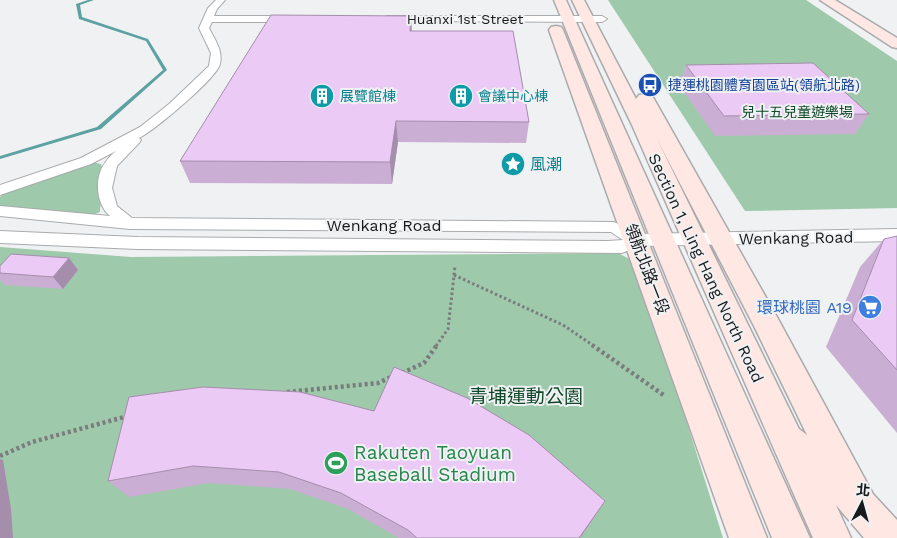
<svg xmlns="http://www.w3.org/2000/svg" width="897" height="538" font-family="'Work Sans','Noto Sans TC',sans-serif">
  <style>
    .green { fill: #9ec9aa }
    .lines { fill: none; stroke-linecap: round; stroke-linejoin: round }
    .stream { fill: #5da2a2; fill-rule: evenodd }
    .street-casing { stroke: #a9abad; stroke-width: 2 }
    .secondary-casing { stroke: #a9abad; stroke-width: 3 }
    .path-far1 { stroke: #7b7c7e; stroke-width: 3; stroke-dasharray: 2.5 2.5; stroke-linecap: butt }
    .path { stroke: #7b7c7e; stroke-width: 4.5; stroke-dasharray: 3 3; stroke-linecap: butt }
    .street { fill: #fff; fill-rule: evenodd }
    .secondary { fill: #ffe8e3; fill-rule: evenodd }
    .wall { fill: #cbaed4 }
    .shaded-wall { fill: #a58dac }
    .building { fill: #eccaf6; stroke: #a58dac }
    .labels { text-anchor: middle; dominant-baseline: central; stroke-width: 4; stroke-linejoin: round; paint-order: stroke }
    .far-street-label { font-size: 14px; fill: #18191a; stroke: #eff1f3 }
    .far-transit-label { font-size: 14px; fill: #164399; stroke: #eff1f3; text-anchor: start }
    .far-culture-label { font-size: 14px; fill: #0d838f; stroke: #eff1f3; text-anchor: start }
    .far-park-label { font-size: 14px; fill: #104929; stroke: #eff1f3 }
    .culture-label { font-size: 16px; fill: #0d838f; stroke: #eff1f3; text-anchor: start }
    .street-label { font-size: 16px; fill: #18191a; stroke: #eff1f3 }
    .shop-label { font-size: 16px; fill: #366cbe; stroke: #eff1f3; text-anchor: end }
    .near-park-label { font-size: 19px; fill: #104929; stroke: #eff1f3 }
    .near-leisure-label { font-size: 19px; fill: #27864d; stroke: #eff1f3; text-anchor: start }
  </style>
  <rect width="100%" height="100%" fill="#eff1f3"/>
  <g class="green">
    <path d="M608 0H806L897 61V208L745 211Z"/>
    <path d="M92 162 101 164 103 170 100 212 86 218 0 210V197L5 193 75 167Z"/>
    <path d="M0 247 131 257 618 253 637 263 723 538H0Z"/>
  </g>
  <g class="lines">
    <path class="stream" d="M88 0H94L80 5 82 17 148 39 167 70 101 129 0 159V156L97 127 163 70 146 41 79 19 76 4Z"/>
    <g class="street-casing">
      <g id="street">
        <path d="M216 0H225L217 9 214 16H291L296 19 291 22H212L209 28C215 40 223 50 220 64 217 78 154 131 139 138L141 140 139 143 117 166 112 188 117 206 132 218 614 222 639 234 897 229V241L639 246 622 253 137 249 0 243V231L137 237 608 241 623 240 611 232 130 229 0 216V206L110 216C96 205 94 177 105 163 108 158 112 154 116 151L91 164 0 195V185L81 158 140 127 169 104 209 66 211 53 199 28 208 8Z"/>
        <path d="M387 16H602L607 19 602 22 384 21 382 19Z"/>
      </g>
    </g>
    <g class="secondary-casing">
      <g id="secondary">
        <path d="M554 0H566L810 538H772Z"/>
        <path d="M572 0H584L636 99 639 95 645 94 651 95 654 99 777 317 873 494 897 520V538H864L836 505 851 538H813L632 125ZM657 139 754 326 807 435 799 429Z"/>
        <path d="M820 0H835L897 38V48L892 47Z"/>
        <path d="M556 26 561 27 563 30 767 538H729L549 30 551 27Z"/>
      </g>
    </g>
    <g class="path-far1">
      <path d="M454 275 563 325 594 346"/>
      <path d="M436 346 448 329 455 266"/>
    </g>
    <g class="path">
      <path d="M592 345 665 396"/>
      <path d="M402 373 424 363 437 345"/>
      <path d="M287 392 378 383 391 377"/>
      <path d="M0 456 32 442 128 416"/>
    </g>
    <use href="#street" class="street"/>
    <use href="#secondary" class="secondary"/>
  </g>
  <g class="wall">
    <path d="M412 31 529 122 526 143 398 142 392 184 190 183 180 161Z"/>
    <path d="M686 65 869 114 855 134 715 136 679 85Z"/>
    <path d="M897 236V433L826 347 860 267 884 239Z"/>
    <path d="M69 258 78 270 63 289 5 285 0 280V266Z"/>
    <path d="M129 397 595 517 580 538H399L348 509 290 489 208 483 129 497 108 481Z"/>
  </g>
  <g class="shaded-wall">
    <path d="M411 16 412 34 410 31Z"/>
    <path d="M396 121 398 142 392 184 390 162Z"/>
    <path d="M69 258 78 270 63 289 53 277Z"/>
    <path d="M0 459 3 460 11 509 13 538H0Z"/>
    <path d="M605 501 580 538H579Z"/>
  </g>
  <g class="building">
    <path d="M271 15 411 16 410 31H513L529 122 396 121 390 162 180 161Z"/>
    <path d="M813 63 869 114 724 116 686 65Z"/>
    <path d="M897 236V370L852 320 884 239Z"/>
    <path d="M11 254 69 258 53 277 0 273V266Z"/>
    <path d="M394 367 467 398 529 435 605 501 579 538H417L408 530 341 493 279 472 193 466 108 481 129 397 203 387 300 392 374 411Z"/>
  </g>
  <defs>
    <g id="bus-disc" transform="scale(1.25)"><circle r="9.5" fill="#1a4fb4" stroke="#eff1f3"/><path d="M-5-6H5V4H4V6H2V4H-2V6H-4V4H-5ZM-3.5-4V0h7V-4ZM-3.5 1.2v1.5H-2V1.2ZM2 1.2v1.5H3.5V1.2Z" fill="#fff"/></g>
    <g id="building-disc" transform="scale(1.25)"><circle r="9.5" fill="#0f9aa8" stroke="#eff1f3"/><path d="M-4-6H4V6H1V3H-1V6H-4ZM-2.5-4.3h1.7v1.8h-1.7ZM.8-4.3h1.7v1.8H.8ZM-2.5-1h1.7V.8h-1.7ZM.8-1h1.7V.8H.8Z" fill="#fff"/></g>
    <g id="sight-disc" transform="scale(1.25)"><circle r="9.5" fill="#0f9aa8" stroke="#eff1f3"/><path d="M0-6L1.8-2.2L6-1.7L2.9 1.2L3.7 5.4L0 3.3L-3.7 5.4L-2.9 1.2L-6-1.7L-1.8-2.2Z" fill="#fff"/></g>
    <g id="supermarket-disc" transform="scale(1.25)"><circle r="9.5" fill="#3f7fe0" stroke="#eff1f3"/><path d="M-6-5.5h2.5l.6 2H6L4.5 2H-2.5L-4.4-4H-6ZM-1.5 3.2a1.3 1.3 0 1 0 .1 0ZM3 3.2a1.3 1.3 0 1 0 .1 0Z" fill="#fff"/></g>
    <g id="stadium-disc" transform="scale(1.25)"><circle r="9.5" fill="#2e9e5b" stroke="#eff1f3"/><path d="M0-5a6.5 5 0 1 0 0 10a6.5 5 0 1 0 0-10ZM-3.5-1.8h7v3.6h-7Z" fill="#fff"/></g>
  </defs>
  <g fill-rule="evenodd">
    <use href="#bus-disc" x="650" y="85"/>
    <use href="#building-disc" x="322" y="96"/>
    <use href="#building-disc" x="461" y="96"/>
    <use href="#sight-disc" x="513" y="164"/>
    <use href="#supermarket-disc" x="870" y="307"/>
    <use href="#stadium-disc" x="336" y="463"/>
  </g>
  <g class="labels">
    <g class="far-street-label">
      <text x="465" y="19">Huanxi 1st Street</text>
    </g>
    <g class="far-transit-label">
      <text x="668" y="85">捷運桃園體育園區站(領航北路)</text>
    </g>
    <g class="far-culture-label">
      <text x="340" y="96">展覽館棟</text>
      <text x="478" y="96">會議中心棟</text>
    </g>
    <g class="far-park-label">
      <text x="797" y="112">兒十五兒童遊樂場</text>
    </g>
    <g class="culture-label">
      <text x="530" y="164">風潮</text>
    </g>
    <g class="street-label">
      <text x="384" y="225">Wenkang Road</text>
      <text transform="translate(796 238) rotate(-1)">Wenkang Road</text>
      <text transform="translate(706 268) rotate(65)">Section 1, Ling Hang North Road</text>
      <text transform="translate(647 269) rotate(69)">領航北路一段</text>
    </g>
    <g class="shop-label">
      <text x="852" y="307">環球桃園 A19</text>
    </g>
    <g class="near-park-label">
      <text x="526" y="396">青埔運動公園</text>
    </g>
    <g class="near-leisure-label">
      <text x="354" y="452">Rakuten Taoyuan<tspan x="354" dy="22">Baseball Stadium</tspan></text>
    </g>
  </g>
  <g transform="translate(862 503) rotate(6)" stroke="#eff1f3" stroke-width="4" paint-order="stroke">
  <path d="M0-4L9 19L0 12L-9 19Z" fill="#18191a"/>
  <text y="-8" font-size="14" font-weight="bold" text-anchor="middle" fill="#18191a">北</text>
  </g>
</svg>
